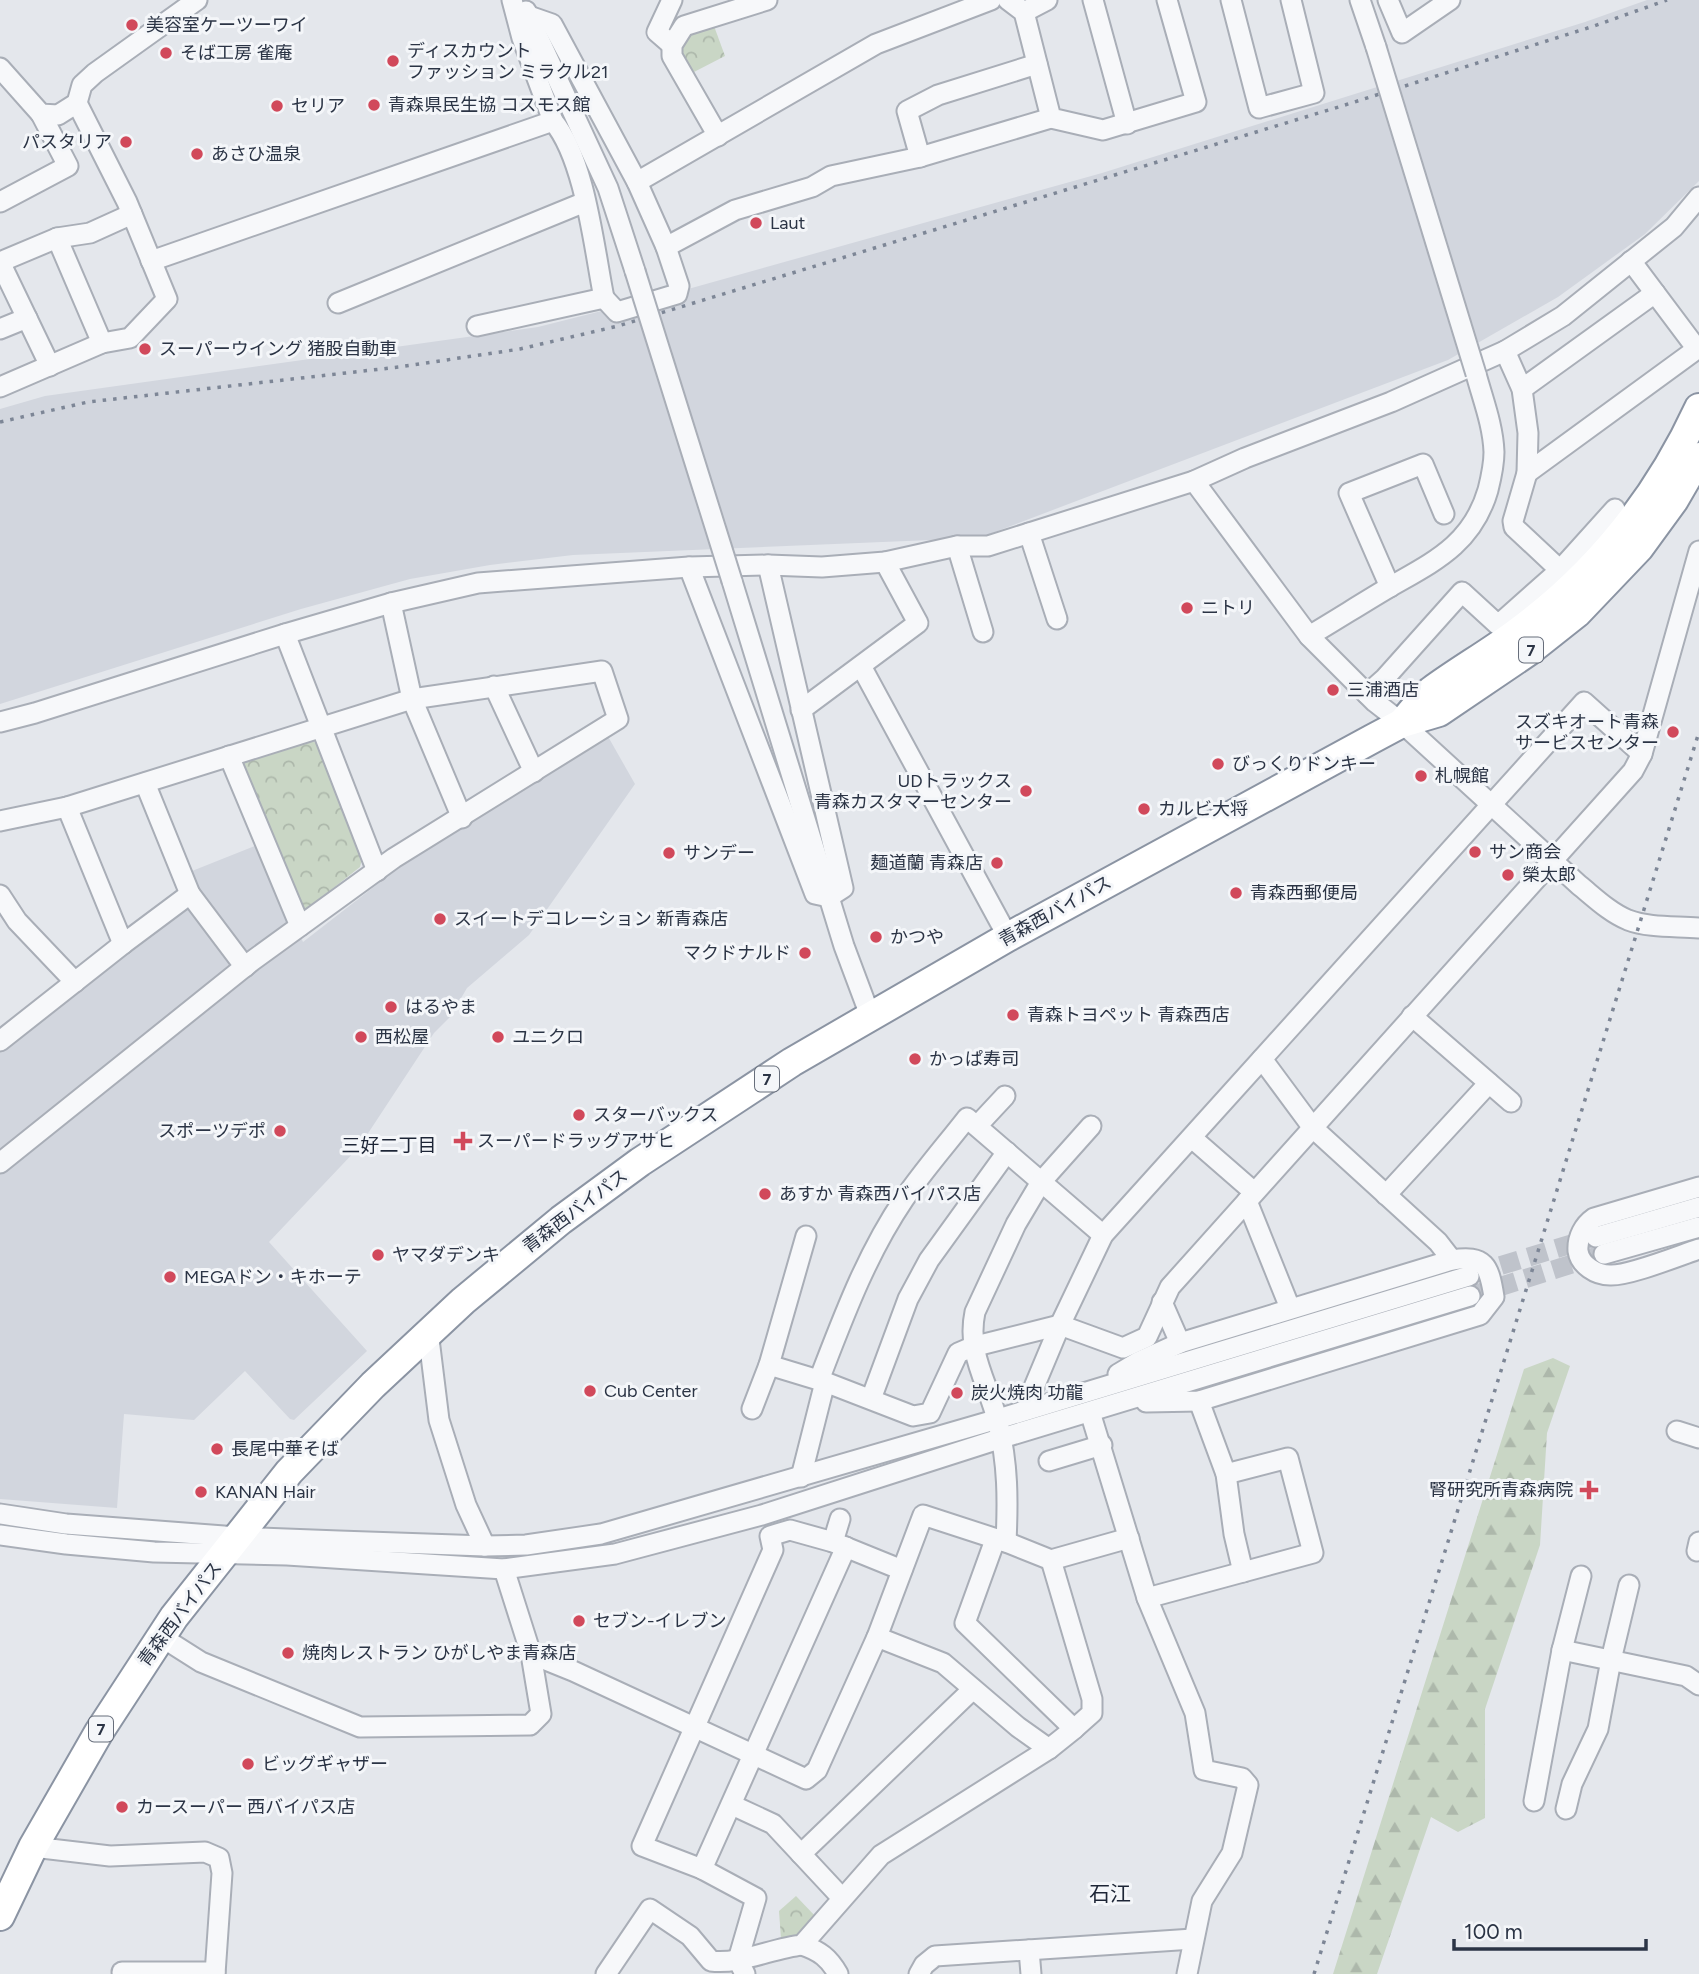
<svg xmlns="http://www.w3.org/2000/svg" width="1699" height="1974" font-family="Figtree,'Noto Sans JP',sans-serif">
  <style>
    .built { fill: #d2d6de }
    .forest { fill: url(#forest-firs) }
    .park { fill: url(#park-crowns) }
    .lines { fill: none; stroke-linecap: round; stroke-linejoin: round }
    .minor-tunnel { stroke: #bfc3cb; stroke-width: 19; stroke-dasharray: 19 10; stroke-linecap: butt }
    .minor-casing { stroke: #a9aeb7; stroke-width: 23 }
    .highway-casing { stroke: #8b94a3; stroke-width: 32 }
    .minor { stroke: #f7f8fa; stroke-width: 19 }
    .highway { stroke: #fff; stroke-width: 28 }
    .rail { stroke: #7d8696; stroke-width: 3.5; stroke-dasharray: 3.5 7; stroke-linecap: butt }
    .minor-bridge-casing { stroke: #a9aeb7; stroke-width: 23; stroke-linecap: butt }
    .minor-bridge { stroke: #f7f8fa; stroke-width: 19 }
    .poi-dot { fill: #d1495b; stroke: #f4f6f9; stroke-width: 2.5 }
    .labels { text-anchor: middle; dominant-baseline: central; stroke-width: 6; stroke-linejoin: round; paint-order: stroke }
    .shield { fill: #f4f6f9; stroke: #676e7b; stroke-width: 2 }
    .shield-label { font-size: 16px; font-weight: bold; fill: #2b3445 }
    .poi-label { font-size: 18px; fill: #2b3445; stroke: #f4f6f9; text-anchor: start }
    .street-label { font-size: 18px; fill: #2b3445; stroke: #f4f6f9 }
    .neighbourhood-label { font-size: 19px; fill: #1d2536; stroke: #f4f6f9 }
    .quarter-label { font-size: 21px; fill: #1d2536; stroke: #f4f6f9 }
  </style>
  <defs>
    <pattern id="forest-firs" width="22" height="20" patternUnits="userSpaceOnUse" patternTransform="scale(1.75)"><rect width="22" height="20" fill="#c9d6c5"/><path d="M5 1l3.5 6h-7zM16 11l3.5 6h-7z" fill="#adb8ab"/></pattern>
    <pattern id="park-crowns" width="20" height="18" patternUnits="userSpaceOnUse" patternTransform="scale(1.75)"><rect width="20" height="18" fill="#c9d6c5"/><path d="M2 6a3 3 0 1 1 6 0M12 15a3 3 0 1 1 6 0" fill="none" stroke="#adb8ab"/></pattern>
  </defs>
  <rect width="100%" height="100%" fill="#e4e7ec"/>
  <g class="built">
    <path d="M1647 0H1699V181L1645 234 1558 297 1448 360 979 538 573 555 490 565 410 579 301 609 0 704V409L45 396 538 327 681 291 1102 173 1585 22Z"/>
    <path d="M606 733 635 784 529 935 467 988 450 1017 434 1033 359 1147 269 1242 367 1351 294 1420 290 1419 245 1371 194 1420 124 1414 117 1508 0 1499V1051L189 902 187 873 260 844 303 942 393 872Z"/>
  </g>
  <path class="forest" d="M1553 1358 1570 1366 1547 1433 1540 1545 1485 1709V1818L1458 1832 1431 1817 1377 1974H1333L1524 1369Z"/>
  <g class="park">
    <path d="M714 26 725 56 694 72 682 53 686 35Z"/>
    <path d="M306 738 316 743 362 859 360 867 307 909 298 906 241 766 246 756Z"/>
    <path d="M796 1896 817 1918 800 1937 781 1939 779 1911Z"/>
  </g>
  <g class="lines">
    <g class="minor-tunnel">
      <path d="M1473 1274 1591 1238"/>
      <path d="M1470 1296 1604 1254"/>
    </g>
    <g class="minor-casing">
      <g id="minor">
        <path d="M1008 0 1024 12 1051 118 1103 130 1196 102 1167 0"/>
        <path d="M1093 0 1127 124"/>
        <path d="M1231 0 1259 108 1314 93 1291 0"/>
        <path d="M1360 0 1376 47"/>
        <path d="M1388 0 1402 33 1450 0"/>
        <path d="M526 11 608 188 635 271"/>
        <path d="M1024 12 1047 0"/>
        <path d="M529 16 552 24 637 182 666 247 735 210 812 187 831 176 920 157 1051 118"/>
        <path d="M672 45 657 32 672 0"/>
        <path d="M0 68 41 114 58 115 77 103 82 85 95 73 197 0"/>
        <path d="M718 136 672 56V45L684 26 767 0"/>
        <path d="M920 157 907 111 938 95 1037 64"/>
        <path d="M637 182 876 44 991 0"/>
        <path d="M0 202 68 166 41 114"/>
        <path d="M57 238 90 233 132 214"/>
        <path d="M151 261 553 121 522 38 512 0"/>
        <path d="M604 298 617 312 677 294 679 286 666 247"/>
        <path d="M338 303 585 202"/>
        <path d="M477 326 604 298C594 248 585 159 553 121"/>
        <path d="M0 329 27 318"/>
        <path d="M1505 351 1522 389 1528 433 1527 473 1513 521 1514 527 1560 570"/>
        <path d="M50 366 0 262 57 238 102 343"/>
        <path d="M0 387 102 343 130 338 167 299 127 202 77 103"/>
        <path d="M1522 389 1655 293"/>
        <path d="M1527 473 1697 349 1631 261"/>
        <path d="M1194 481 1309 636 1375 702 1402 723 1579 885C1594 897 1609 912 1628 920 1649 928 1676 926 1699 928"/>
        <path d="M1029 533 1057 619"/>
        <path d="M957 546 983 632"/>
        <path d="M689 567 815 894 829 897 843 888 768 565"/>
        <path d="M732 581 844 946 871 1018"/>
        <path d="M1390 587 1349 493 1423 464 1444 514"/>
        <path d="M391 603 412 699 462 818"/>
        <path d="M285 634 377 871"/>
        <path d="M1309 636C1336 620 1361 604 1388 588 1433 562 1472 545 1488 490 1491 478 1494 464 1494 452 1493 425 1483 400 1476 374"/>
        <path d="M861 666 1008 937"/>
        <path d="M494 686 534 772"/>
        <path d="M1367 694 1385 678 1462 592 1498 625 1560 570 1615 509"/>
        <path d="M801 710 918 623 885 562"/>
        <path d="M0 722 35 713 285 634 391 603 478 583 689 567 768 565 822 567 885 562 957 546H988L1194 481 1245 458 1391 402 1505 351 1563 316 1674 227 1699 197"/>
        <path d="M229 756 300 926"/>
        <path d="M145 783 190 894"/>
        <path d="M67 807 123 944"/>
        <path d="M0 821 67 807 412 699 602 671 618 719 394 858 252 961 0 1163"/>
        <path d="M0 895 17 921 75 982"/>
        <path d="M1412 1016 1511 1102"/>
        <path d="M0 1041 123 944 190 894 245 967"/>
        <path d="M1262 1059 1313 1128 1438 1242 1452 1260"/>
        <path d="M977 1126 1005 1096"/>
        <path d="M1192 1138 1254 1192"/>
        <path d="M1699 1187 1594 1218C1584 1225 1577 1237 1578 1251 1580 1265 1596 1275 1610 1275 1629 1276 1678 1256 1699 1249"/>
        <path d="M1386 1195 1489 1083"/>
        <path d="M1247 1201 1290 1308"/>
        <path d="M1596 1237 1699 1207"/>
        <path d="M1604 1254 1699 1227"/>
        <path d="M1162 1302 1180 1343"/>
        <path d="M428 1331 439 1420 466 1505 485 1546"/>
        <path d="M769 1365 825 1382 913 1416 930 1413 958 1353 972 1347 1060 1325 1123 1348 1147 1337 1170 1287 1633 771 1642 754 1699 551"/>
        <path d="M1118 1374 1138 1362 1180 1343 1452 1260C1485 1255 1489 1265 1494 1297L1480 1315 1199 1401 1146 1402"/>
        <path d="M819 1380C843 1318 866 1255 904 1199 923 1171 946 1145 967 1118L1103 1235"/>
        <path d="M1034 1387 1060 1325 1103 1235 1584 702 1642 754"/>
        <path d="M871 1399 908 1299 929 1260 1007 1152"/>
        <path d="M752 1409 769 1365 806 1236"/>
        <path d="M1090 1412 1147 1598 1195 1713 1204 1770 1242 1778 1248 1785 1232 1853 1202 1901 1187 1974"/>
        <path d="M1677 1431 1699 1438"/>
        <path d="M1049 1461 1102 1445"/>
        <path d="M1226 1474 1288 1458 1313 1553 1243 1572"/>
        <path d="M801 1477 825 1382"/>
        <path d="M0 1514 66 1524 237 1537 339 1541 485 1546 526 1545 601 1534 998 1419 1469 1276"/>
        <path d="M0 1535 66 1544 154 1552 287 1555 504 1569 615 1554 762 1515 1002 1438 1470 1296"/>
        <path d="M833 1542 840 1519"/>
        <path d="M1006 1542C1008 1500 1008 1464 998 1423 989 1384 966 1354 975 1312L1016 1224 1041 1182 1091 1126"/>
        <path d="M1697 1551 1699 1542"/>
        <path d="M1051 1560 1092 1699V1713L1074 1729"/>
        <path d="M504 1569 531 1654 573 1671 806 1779 817 1770 877 1637 923 1515 1006 1542 1051 1560 1129 1538"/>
        <path d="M1147 1598 1243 1572 1234 1534 1226 1474 1199 1401"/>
        <path d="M160 1636 201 1662 360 1727 530 1725 541 1714 531 1654"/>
        <path d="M877 1637 943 1663 1018 1727 1049 1749"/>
        <path d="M1562 1650 1686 1676 1699 1685"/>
        <path d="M1534 1801 1562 1650 1581 1576"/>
        <path d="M732 1805 773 1824 842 1898"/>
        <path d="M1566 1809 1572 1784 1598 1729 1611 1660 1629 1585"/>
        <path d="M33 1847 110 1856 205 1852 219 1858 222 1873 215 1974"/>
        <path d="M801 1854 973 1689"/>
        <path d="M702 1869 846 1547"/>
        <path d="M802 1945C820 1951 829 1958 838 1974"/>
        <path d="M1029 1950 1031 1974"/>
        <path d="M122 1972H215"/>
        <path d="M606 1974 650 1909 690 1936 711 1961C739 1965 773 1948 802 1945L881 1855 1049 1749 1074 1729 965 1623 995 1540"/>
        <path d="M745 1974 738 1960 756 1898 702 1869 642 1846 773 1550 770 1536 790 1530 833 1542 902 1570"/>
        <path d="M919 1974 924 1965 935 1956 1193 1939"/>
      </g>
    </g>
    <g class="highway-casing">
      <g id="highway">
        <path d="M1402 723C1411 713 1420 700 1431 691 1458 671 1488 654 1515 634 1596 575 1657 499 1699 408"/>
        <path d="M0 1916 33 1847 99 1732 174 1617 289 1472 373 1385 463 1301 561 1220 640 1162 792 1062 1008 937 1372 739 1402 723 1439 712 1529 651 1577 613 1639 548 1674 500 1699 457"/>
      </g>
    </g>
    <use href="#minor" class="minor"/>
    <use href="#highway" class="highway"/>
    <g class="rail">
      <path d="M0 422 88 402 399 367 520 349 618 326 1345 105 1594 26 1667 0"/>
      <path d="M1314 1974 1699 732"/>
    </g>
    <g class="minor-bridge-casing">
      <g id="minor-bridge">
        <path d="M1376 47 1476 374"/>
        <path d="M635 271 732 581"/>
      </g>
    </g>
    <use href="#minor-bridge" class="minor-bridge"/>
  </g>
  <g class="poi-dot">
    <circle cx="132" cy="25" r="7"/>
    <circle cx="166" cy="53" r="7"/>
    <circle cx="393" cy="61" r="7"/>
    <circle cx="374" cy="105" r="7"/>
    <circle cx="277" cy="106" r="7"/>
    <circle cx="126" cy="142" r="7"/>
    <circle cx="197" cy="154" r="7"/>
    <circle cx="756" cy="223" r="7"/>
    <circle cx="145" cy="349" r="7"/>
    <circle cx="1187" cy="608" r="7"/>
    <circle cx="1333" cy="690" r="7"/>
    <circle cx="1673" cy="732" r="7"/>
    <circle cx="1218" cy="764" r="7"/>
    <circle cx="1421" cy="776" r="7"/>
    <circle cx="1026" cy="791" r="7"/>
    <circle cx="1144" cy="809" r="7"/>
    <circle cx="1475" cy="852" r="7"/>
    <circle cx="669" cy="853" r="7"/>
    <circle cx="997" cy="863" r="7"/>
    <circle cx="1508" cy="875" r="7"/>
    <circle cx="1236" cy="893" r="7"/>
    <circle cx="440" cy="919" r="7"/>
    <circle cx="876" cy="937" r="7"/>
    <circle cx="805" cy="953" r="7"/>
    <circle cx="391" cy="1007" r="7"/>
    <circle cx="1013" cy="1015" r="7"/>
    <circle cx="361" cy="1037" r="7"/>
    <circle cx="498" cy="1037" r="7"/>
    <circle cx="915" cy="1059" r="7"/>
    <circle cx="579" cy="1115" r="7"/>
    <circle cx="280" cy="1131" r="7"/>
    <path d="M459.5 1130.5h7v7h7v7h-7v7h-7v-7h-7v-7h7z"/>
    <circle cx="765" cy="1194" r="7"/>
    <circle cx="378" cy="1255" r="7"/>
    <circle cx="170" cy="1277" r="7"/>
    <circle cx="590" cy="1391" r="7"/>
    <circle cx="957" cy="1393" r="7"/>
    <circle cx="217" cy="1449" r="7"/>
    <path d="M1585.5 1479.5h7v7h7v7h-7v7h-7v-7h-7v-7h7z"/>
    <circle cx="201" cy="1492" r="7"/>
    <circle cx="579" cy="1621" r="7"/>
    <circle cx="288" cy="1653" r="7"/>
    <circle cx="248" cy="1764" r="7"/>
    <circle cx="122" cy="1807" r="7"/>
  </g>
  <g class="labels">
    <g class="shield">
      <rect x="1519" y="637.5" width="24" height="25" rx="5"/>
      <rect x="755" y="1066.5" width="24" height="25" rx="5"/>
      <rect x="89" y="1716.5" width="24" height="25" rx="5"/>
    </g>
    <g class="shield-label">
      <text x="1531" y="650">7</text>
      <text x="767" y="1079">7</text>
      <text x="101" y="1729">7</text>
    </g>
    <g class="poi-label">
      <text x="146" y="25">美容室ケーツーワイ</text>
      <text x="407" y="51">ディスカウント<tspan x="407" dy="21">ファッション ミラクル21</tspan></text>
      <text x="180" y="53">そば工房 雀庵</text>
      <text x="388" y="105">青森県民生協 コスモス館</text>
      <text x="291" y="106">セリア</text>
      <text x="112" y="142" text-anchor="end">パスタリア</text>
      <text x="211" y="154">あさひ温泉</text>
      <text x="770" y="223">Laut</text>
      <text x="159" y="349">スーパーウイング 猪股自動車</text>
      <text x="1201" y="608">ニトリ</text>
      <text x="1347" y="690">三浦酒店</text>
      <text x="1659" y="722" text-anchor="end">スズキオート青森<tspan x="1659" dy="21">サービスセンター</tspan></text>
      <text x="1232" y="764">びっくりドンキー</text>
      <text x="1435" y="776">札幌館</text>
      <text x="1012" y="781" text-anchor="end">UDトラックス<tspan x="1012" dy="21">青森カスタマーセンター</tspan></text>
      <text x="1158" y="809">カルビ大将</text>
      <text x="1489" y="852">サン商会</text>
      <text x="683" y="853">サンデー</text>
      <text x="983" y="863" text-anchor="end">麺道蘭 青森店</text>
      <text x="1522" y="875">榮太郎</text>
      <text x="1250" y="893">青森西郵便局</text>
      <text x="454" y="919">スイートデコレーション 新青森店</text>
      <text x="890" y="937">かつや</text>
      <text x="791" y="953" text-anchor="end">マクドナルド</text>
      <text x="405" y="1007">はるやま</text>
      <text x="1027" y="1015">青森トヨペット 青森西店</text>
      <text x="375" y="1037">西松屋</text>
      <text x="512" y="1037">ユニクロ</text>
      <text x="929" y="1059">かっぱ寿司</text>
      <text x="593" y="1115">スターバックス</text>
      <text x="266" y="1131" text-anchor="end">スポーツデポ</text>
      <text x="477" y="1141">スーパードラッグアサヒ</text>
      <text x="779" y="1194">あすか 青森西バイパス店</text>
      <text x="392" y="1255">ヤマダデンキ</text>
      <text x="184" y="1277">MEGAドン・キホーテ</text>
      <text x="604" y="1391">Cub Center</text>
      <text x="971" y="1393">炭火焼肉 功龍</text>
      <text x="231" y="1449">長尾中華そば</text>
      <text x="1573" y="1490" text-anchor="end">腎研究所青森病院</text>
      <text x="215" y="1492">KANAN Hair</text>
      <text x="593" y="1621">セブン-イレブン</text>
      <text x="302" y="1653">焼肉レストラン ひがしやま青森店</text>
      <text x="262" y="1764">ビッグギャザー</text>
      <text x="136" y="1807">カースーパー 西バイパス店</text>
    </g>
    <g class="street-label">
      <text transform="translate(1055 911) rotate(-29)">青森西バイパス</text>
      <text transform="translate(575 1211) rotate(-37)">青森西バイパス</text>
      <text transform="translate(180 1614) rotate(-53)">青森西バイパス</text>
    </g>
    <g class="neighbourhood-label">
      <text x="389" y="1145">三好二丁目</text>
    </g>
    <g class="quarter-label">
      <text x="1110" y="1893">石江</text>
    </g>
  </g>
  <path d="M1454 1939v10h192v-10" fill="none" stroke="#2b3445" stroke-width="3.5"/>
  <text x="1464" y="1939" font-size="21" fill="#2b3445" stroke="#f4f6f9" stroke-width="5" paint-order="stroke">100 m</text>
</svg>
